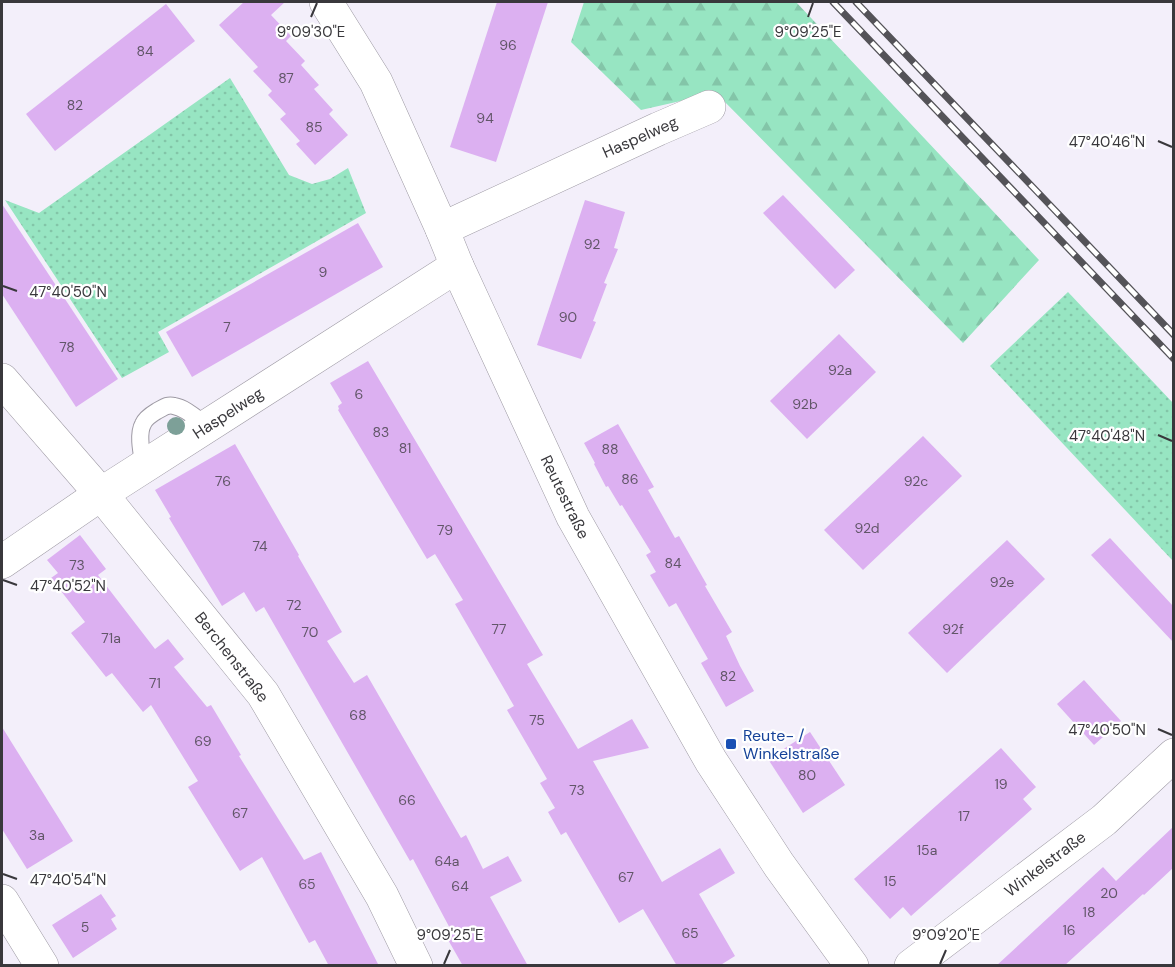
<svg xmlns="http://www.w3.org/2000/svg" width="1175" height="967" font-family="'DM Sans',sans-serif">
  <style>
    .grass { fill: url(#grass-dots) }
    .forest { fill: url(#forest-firs) }
    .building { fill: #dcb0f1 }
    .lines { fill: none; stroke-linecap: round; stroke-linejoin: round }
    .service-casing { stroke: #9e9aa4; stroke-width: 18 }
    .minor-casing { stroke: #9e9aa4; stroke-width: 34 }
    .service { stroke: #fff; stroke-width: 16 }
    .minor { stroke: #fff; stroke-width: 33 }
    .rail-casing { stroke: #545358; stroke-width: 7 }
    .rail { stroke: #fff; stroke-width: 4.5; stroke-dasharray: 14; stroke-linecap: butt }
    .tree { fill: #7da098 }
    .ticks { fill: none; stroke: #39383c; stroke-width: 2 }
    .transit-dot { fill: #1a4fb4; stroke: #fff; stroke-width: 2 }
    .labels { text-anchor: middle; dominant-baseline: central; stroke-width: 4.5; stroke-linejoin: round; paint-order: stroke }
    .number-label { font-size: 14px; fill: #625669 }
    .street-label { font-size: 16px; fill: #39383c; stroke: #fff }
    .transit-label { font-size: 16px; fill: #164399; stroke: #fff; text-anchor: start }
    .ticks-label { font-size: 15px; text-anchor: middle; fill: #39383c; stroke: #fff; stroke-width: 4.5; stroke-linejoin: round; paint-order: stroke }
  </style>
  <defs>
    <pattern id="grass-dots" width="8" height="8" patternUnits="userSpaceOnUse" patternTransform="scale(1.5)"><rect width="8" height="8" fill="#97e5c2"/><path d="M2 2h.1M6 6h.1" fill="none" stroke="#83c5a8" stroke-width="1.8" stroke-linecap="round"/></pattern>
    <pattern id="forest-firs" width="22" height="20" patternUnits="userSpaceOnUse" patternTransform="scale(1.5)"><rect width="22" height="20" fill="#97e5c2"/><path d="M5 1l3.5 6h-7zM16 11l3.5 6h-7z" fill="#83c5a8"/></pattern>
  </defs>
  <rect width="100%" height="100%" fill="#f3effa"/>
  <g class="grass">
    <path d="M230 78 289 175 312 184 330 179 348 168 366 213 158 332 169 352 122 378 5 200 39 213Z"/>
    <path d="M1068 292 1173 403V561L990 366Z"/>
  </g>
  <path class="forest" d="M584 2H796L1039 260 963 343 716 93 641 110 571 42Z"/>
  <g class="building">
    <path d="M244 2H285L271 15 291 36 286 41 305 61 301 65 319 85 314 89 333 110 329 114 348 135 315 165 296 144 300 141 280 119 286 114 268 95 272 91 253 71 258 67 219 25Z"/>
    <path d="M497 2H548L496 162 450 147Z"/>
    <path d="M166 4 195 41 55 151 26 114Z"/>
    <path d="M783 195 855 270 835 289 763 213Z"/>
    <path d="M585 200 625 212 614 248 618 249 604 283 607 284 593 321 596 322 581 359 537 345Z"/>
    <path d="M2 204 118 379 76 407 2 294Z"/>
    <path d="M358 223 383 267 192 377 166 332Z"/>
    <path d="M839 334 876 372 807 439 770 401Z"/>
    <path d="M368 361 543 655 527 664 578 749 632 719 649 748 593 761 662 882 720 848 735 873 699 894 735 956 719 966H677L643 909 619 923 566 832 561 835 548 812 555 808 540 783 547 779 507 710 514 706 455 604 463 600 435 554 427 559 338 410 339 409 338 406 342 403 330 383Z"/>
    <path d="M618 424 654 487 648 490 675 538 679 536 707 585 705 586 732 632 726 636 740 666 754 691 726 707 701 663 708 659 676 603 669 607 650 575 656 572 646 555 651 552 622 505 620 506 608 486 606 487 594 464 595 463 584 443Z"/>
    <path d="M923 436 962 476 863 570 824 530Z"/>
    <path d="M235 444 299 555 298 556 342 632 327 641 354 683 367 675 461 838 466 835 483 869 508 856 522 881 490 897 528 966H463L447 938 453 934 413 859 410 861 264 607 256 612 244 592 222 606 169 518 171 517 155 490Z"/>
    <path d="M80 535 106 569 98 575 155 649 168 639 184 659 174 667 207 707 211 705 241 755 239 756 304 860 321 852 379 966H329L315 940 309 943 262 857 240 871 188 787 198 781 151 705 143 712 112 673 106 677 71 633 85 622 51 578 58 573 47 560Z"/>
    <path d="M1110 538 1173 606V642L1091 555Z"/>
    <path d="M1007 540 1045 579 947 673 908 633Z"/>
    <path d="M1084 680 1121 721 1094 745 1057 704Z"/>
    <path d="M2 727 73 841 27 869 2 829Z"/>
    <path d="M810 732 845 785 803 813 768 759Z"/>
    <path d="M1001 748 1036 787 1023 799 1032 809 911 916 903 907 890 919 854 879Z"/>
    <path d="M1173 827V868L1144 895 1143 894 1064 966H996L1103 867 1116 881Z"/>
    <path d="M101 894 116 916 111 919 117 929 73 958 52 925Z"/>
  </g>
  <g class="lines">
    <g class="service-casing">
      <path id="service" d="M144 467C142 455 137 435 143 424 145 419 152 414 157 411 163 408 167 404 174 406 186 408 197 419 207 426"/>
    </g>
    <g class="minor-casing">
      <g id="minor">
        <path d="M326 2 376 82 442 229 457 266 573 517 711 761 779 865 852 966"/>
        <path d="M442 229 658 129 709 107"/>
        <path d="M2 380 101 494 263 694 382 896 416 966"/>
        <path d="M2 562 101 494 457 266"/>
        <path d="M2 901 42 966"/>
        <path d="M911 966 1104 820 1174 755"/>
      </g>
    </g>
    <use href="#service" class="service"/>
    <use href="#minor" class="minor"/>
    <g class="rail-casing">
      <g id="rail">
        <path d="M833 2 1174 359"/>
        <path d="M856 2 1174 335"/>
      </g>
    </g>
    <use href="#rail" class="rail"/>
  </g>
  <circle class="tree" cx="176" cy="426" r="9"/>
  <path class="ticks" d="M311 17 317 3M808 17 813 3M1158 141 1172 147M3 286 17 291M1158 435 1172 441M3 580 17 585M1158 729 1172 735M3 874 17 879M444 964 450 950M940 964 946 950"/>
  <rect class="transit-dot" x="725" y="738" width="12" height="12" rx="3"/>
  <g class="labels">
    <g class="number-label">
      <text x="508" y="45">96</text>
      <text x="145" y="51">84</text>
      <text x="286" y="78">87</text>
      <text x="75" y="105">82</text>
      <text x="485" y="118">94</text>
      <text x="314" y="127">85</text>
      <text x="592" y="244">92</text>
      <text x="323" y="272">9</text>
      <text x="568" y="317">90</text>
      <text x="227" y="327">7</text>
      <text x="67" y="347">78</text>
      <text x="840" y="370">92a</text>
      <text x="359" y="394">6</text>
      <text x="805" y="404">92b</text>
      <text x="381" y="432">83</text>
      <text x="405" y="448">81</text>
      <text x="610" y="449">88</text>
      <text x="630" y="479">86</text>
      <text x="223" y="481">76</text>
      <text x="916" y="481">92c</text>
      <text x="867" y="528">92d</text>
      <text x="445" y="530">79</text>
      <text x="260" y="546">74</text>
      <text x="673" y="563">84</text>
      <text x="77" y="565">73</text>
      <text x="1002" y="582">92e</text>
      <text x="294" y="605">72</text>
      <text x="499" y="629">77</text>
      <text x="953" y="629">92f</text>
      <text x="310" y="632">70</text>
      <text x="111" y="638">71a</text>
      <text x="728" y="676">82</text>
      <text x="155" y="683">71</text>
      <text x="358" y="715">68</text>
      <text x="537" y="720">75</text>
      <text x="203" y="741">69</text>
      <text x="807" y="775">80</text>
      <text x="1001" y="784">19</text>
      <text x="577" y="790">73</text>
      <text x="407" y="800">66</text>
      <text x="240" y="813">67</text>
      <text x="964" y="816">17</text>
      <text x="37" y="835">3a</text>
      <text x="927" y="850">15a</text>
      <text x="447" y="861">64a</text>
      <text x="626" y="877">67</text>
      <text x="890" y="881">15</text>
      <text x="307" y="884">65</text>
      <text x="460" y="886">64</text>
      <text x="1109" y="893">20</text>
      <text x="1089" y="912">18</text>
      <text x="85" y="927">5</text>
      <text x="1069" y="930">16</text>
      <text x="690" y="933">65</text>
    </g>
    <g class="street-label">
      <text transform="translate(640 137) rotate(-24)">Haspelweg</text>
      <text transform="translate(228 413) rotate(-33)">Haspelweg</text>
      <text transform="translate(565 497) rotate(64)">Reutestraße</text>
      <text transform="translate(232 657) rotate(52)">Berchenstraße</text>
      <text transform="translate(1045 864) rotate(-37)">Winkelstraße</text>
    </g>
    <g class="transit-label">
      <text x="743" y="735">Reute- /<tspan x="743" dy="18">Winkelstraße</tspan></text>
    </g>
  </g>
  <g class="ticks-label">
    <text x="311" y="37">9°09'30"E</text>
    <text x="808" y="37">9°09'25"E</text>
    <text x="1107" y="147">47°40'46"N</text>
    <text x="68" y="297">47°40'50"N</text>
    <text x="1107" y="441">47°40'48"N</text>
    <text x="68" y="591">47°40'52"N</text>
    <text x="1107" y="735">47°40'50"N</text>
    <text x="68" y="885">47°40'54"N</text>
    <text x="450" y="940">9°09'25"E</text>
    <text x="946" y="940">9°09'20"E</text>
  </g>
  <rect width="1175" height="967" fill="none" stroke="#39383c" stroke-width="6"/>
</svg>
